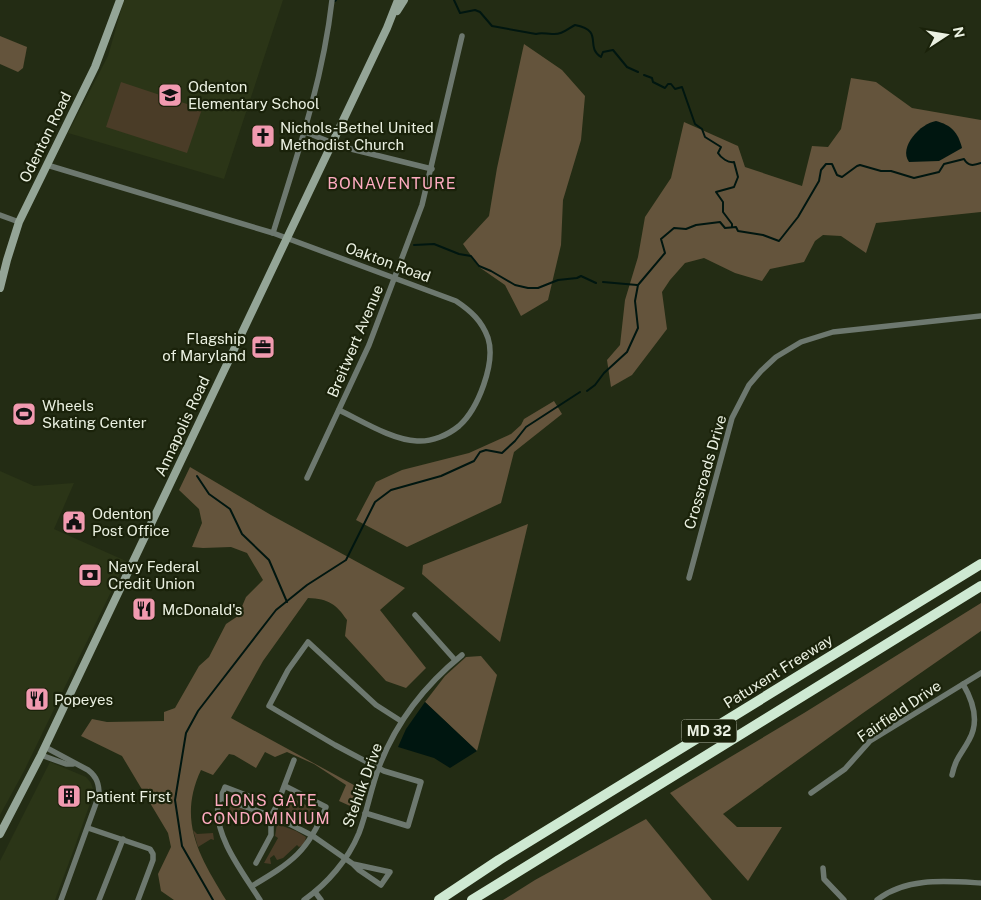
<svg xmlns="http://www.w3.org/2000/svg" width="981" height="900" font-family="'Public Sans',sans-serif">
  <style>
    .built { fill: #2b3517 }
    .green { fill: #4a3c27 }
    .forest { fill: #64543c }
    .water { fill: #001610 }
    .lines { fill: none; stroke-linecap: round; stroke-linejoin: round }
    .stream { stroke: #001610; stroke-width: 2 }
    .street { stroke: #6d786f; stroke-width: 5.5 }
    .secondary { stroke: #94a597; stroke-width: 8 }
    .highway { stroke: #cee9d2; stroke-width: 10 }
    .labels { text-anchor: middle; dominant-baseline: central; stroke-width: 4.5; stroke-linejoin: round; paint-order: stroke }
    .shield { fill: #1a220a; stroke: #acb2a0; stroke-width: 1 }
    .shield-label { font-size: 14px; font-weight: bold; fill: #eaf0e1 }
    .poi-label { font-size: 15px; fill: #eaf0e1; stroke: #1a220a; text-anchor: start }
    .street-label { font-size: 15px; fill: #eaf0e1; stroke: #1a220a }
    .neighbourhood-label { font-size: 16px; letter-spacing: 1px; fill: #feabc0; stroke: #1a220a }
  </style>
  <rect width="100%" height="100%" fill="#232c14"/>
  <g class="built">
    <path d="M124 0H283L224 179 68 133 108 56Z"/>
    <path d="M0 471 34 486 74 483 54 529 126 561 24 771 0 815Z"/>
    <path d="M50 762 86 777 91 783 94 792 74 849 55 900H0V861Z"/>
  </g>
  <g class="green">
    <path d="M121 82 202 109 187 153 106 127Z"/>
    <path d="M290 797 316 810 310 824 293 817 285 811Z"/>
    <path d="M231 804 256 814 253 823 246 819 242 827 237 824 236 820H230L229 810Z"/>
    <path d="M277 824 296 831 306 837 304 844 299 847 297 845 283 858 277 860 274 855 270 858 271 864 264 863 278 838 275 836Z"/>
    <path d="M193 830 197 834 213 833 214 840 211 839 198 847Z"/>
  </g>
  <g class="forest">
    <path d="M0 36 27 47 23 68 18 72 0 64Z"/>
    <path d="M524 44 562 70 585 96 581 140 563 200 561 245 548 300 521 316 505 285 479 267 463 244 489 216 497 168Z"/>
    <path d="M851 78 876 82 912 108 981 120V212L876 223 866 253 841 236 823 235 815 241 804 262 770 269 762 281 735 273 704 258 685 263 670 280 662 292 667 329 632 375 611 387 607 360 620 345 625 300 638 257 645 217 671 178 684 122 738 146 745 167 802 186 812 146 828 147 841 129Z"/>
    <path d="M554 401 562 414 514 452 501 503 407 547 356 520 376 482 402 470 469 453 511 434 521 425 524 419Z"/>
    <path d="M190 467 271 515 405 588 380 610 426 668 406 688 386 681 345 636 347 620C336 604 329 599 308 598L263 661 231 718 363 790 357 809 339 801 346 785 314 764 287 752 275 757 265 752 256 768 234 755 229 754 213 775 201 770C177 821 200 857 226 900H174L161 891 158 874 171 847 168 833 122 756 81 736 92 719 107 722 164 721V712L175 708 199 666 209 657 226 624 238 616 246 597 263 580 247 553 231 547 203 548 192 547 202 523 199 509 179 490Z"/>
    <path d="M528 524 500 642 422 574 423 565Z"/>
    <path d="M981 603V631L863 713 723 814 737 827H782L748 881 670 793 804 713Z"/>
    <path d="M481 656 497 675 477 751 425 702 445 676 466 657Z"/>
    <path d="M646 819 712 900H503L535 880Z"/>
  </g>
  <g class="water">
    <path d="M936 121C951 125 958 132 962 148L939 161 909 162C898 147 921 123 936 121Z"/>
    <path d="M425 702 477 751 450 768 434 758 398 747 406 729Z"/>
  </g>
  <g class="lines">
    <g class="stream">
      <path d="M454 0 460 13 475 10 480 12 492 26 536 34C542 32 546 34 552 34 562 35 567 29 575 25 605 31 584 46 601 57L603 52 613 50 627 67 638 72"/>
      <path d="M335 1 336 0"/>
      <path d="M644 75 652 78 653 82 665 88 668 84H671L675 89 682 87 695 124 702 129 705 137 721 147 718 153C721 158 728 163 734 162L738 177 734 187 716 192 723 202V212L732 224V227"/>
      <path d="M414 245 434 244 459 254 471 256 479 266 491 271 515 285 528 288H538L558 280 577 278 581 276 596 283"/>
      <path d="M603 282 637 285"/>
      <path d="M587 391 595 385 604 373 627 352 638 328 635 301 638 285 665 253 661 239 674 228 686 229 696 225 720 222 725 228 736 227 738 231 763 235 779 241 798 217 819 181 821 170 826 164H832L837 175 842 177 857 166 860 165 881 171H891L914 178 939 172 944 164 964 159C968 166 973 166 981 163"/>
      <path d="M197 476 209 494 230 509 242 534 269 560 287 602"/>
      <path d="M213 900 182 846 175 800 186 733 198 711 276 610 307 585 346 560 375 502 391 490 441 476 474 461 480 452 486 450 502 453 515 441 526 427 580 392"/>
    </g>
    <g class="street">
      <path d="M305 132 343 147 432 169"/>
      <path d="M47 165 273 233 456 301C471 311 482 321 488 338 496 363 478 409 459 426 448 435 432 442 417 441 392 440 362 421 339 410"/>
      <path d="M0 215 19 222"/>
      <path d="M273 233C297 156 323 80 332 0"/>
      <path d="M307 478 369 345 422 205 462 36"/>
      <path d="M689 578 732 418 749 385 761 371 776 357 801 342 833 332 981 316"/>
      <path d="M415 615 455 660"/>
      <path d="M45 747 88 770C97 777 99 784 99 795L61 900"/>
      <path d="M41 755 66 764H73"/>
      <path d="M952 775C956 757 961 755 969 740 980 721 973 701 963 684"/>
      <path d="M811 793 845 769 870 741 981 673"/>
      <path d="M221 798 280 819 313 836 353 864 390 872 381 885 359 870 353 864"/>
      <path d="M259 800 225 787C223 793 219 799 218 805 214 837 244 874 260 900"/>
      <path d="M365 813 408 826 421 782 384 771 335 745 269 706 288 670 308 642 376 705 401 721"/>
      <path d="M88 828 150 849 153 854V860L138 900"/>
      <path d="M256 863 271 835V816L277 805 294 760"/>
      <path d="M823 868 824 879 844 900"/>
      <path d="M252 886C292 862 308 852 326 807L285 786"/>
      <path d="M315 892 321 900"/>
      <path d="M99 900 123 839"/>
      <path d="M304 900C327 884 348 860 359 833 367 812 371 788 379 767 396 722 425 685 462 655"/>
      <path d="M877 900C906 877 946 881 981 883"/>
    </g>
    <g class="secondary">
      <path d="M397 11 404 0"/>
      <path d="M0 288 7 260 19 222 95 67 120 0"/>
      <path d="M0 834 41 755 387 28 398 0"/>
    </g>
    <g class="highway">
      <path d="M439 900 499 860 981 564"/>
      <path d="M472 900 981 586"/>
    </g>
  </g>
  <defs>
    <g id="school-square" transform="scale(1.25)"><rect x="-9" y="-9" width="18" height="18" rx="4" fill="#f19ab0" stroke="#1a220a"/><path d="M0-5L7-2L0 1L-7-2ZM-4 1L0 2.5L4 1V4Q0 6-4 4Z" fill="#111"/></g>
    <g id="church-square" transform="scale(1.25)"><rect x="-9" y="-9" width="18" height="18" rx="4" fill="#f19ab0" stroke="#1a220a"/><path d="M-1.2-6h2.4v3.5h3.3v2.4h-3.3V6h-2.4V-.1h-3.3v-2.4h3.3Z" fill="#111"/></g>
    <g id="office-square" transform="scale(1.25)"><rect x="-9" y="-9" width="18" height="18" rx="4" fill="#f19ab0" stroke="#1a220a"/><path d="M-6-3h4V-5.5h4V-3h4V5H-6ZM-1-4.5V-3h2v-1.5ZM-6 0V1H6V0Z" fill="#111"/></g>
    <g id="stadium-square" transform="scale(1.25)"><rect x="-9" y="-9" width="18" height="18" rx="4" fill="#f19ab0" stroke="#1a220a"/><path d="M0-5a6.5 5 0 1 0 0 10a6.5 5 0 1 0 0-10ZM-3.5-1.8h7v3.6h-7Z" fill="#111"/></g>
    <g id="civic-square" transform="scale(1.25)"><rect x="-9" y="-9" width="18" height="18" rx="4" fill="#f19ab0" stroke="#1a220a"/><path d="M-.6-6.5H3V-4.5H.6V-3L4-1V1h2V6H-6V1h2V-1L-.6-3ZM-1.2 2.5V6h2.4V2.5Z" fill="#111"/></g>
    <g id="bank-square" transform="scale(1.25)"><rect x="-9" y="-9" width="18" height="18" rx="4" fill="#f19ab0" stroke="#1a220a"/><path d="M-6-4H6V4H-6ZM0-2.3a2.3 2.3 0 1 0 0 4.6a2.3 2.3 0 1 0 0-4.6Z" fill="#111"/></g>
    <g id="restaurant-square" transform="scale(1.25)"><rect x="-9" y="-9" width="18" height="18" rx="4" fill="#f19ab0" stroke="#1a220a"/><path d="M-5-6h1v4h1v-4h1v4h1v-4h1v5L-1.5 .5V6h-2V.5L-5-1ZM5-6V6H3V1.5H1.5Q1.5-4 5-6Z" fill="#111"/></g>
    <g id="building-square" transform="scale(1.25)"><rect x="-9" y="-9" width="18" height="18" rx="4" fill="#f19ab0" stroke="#1a220a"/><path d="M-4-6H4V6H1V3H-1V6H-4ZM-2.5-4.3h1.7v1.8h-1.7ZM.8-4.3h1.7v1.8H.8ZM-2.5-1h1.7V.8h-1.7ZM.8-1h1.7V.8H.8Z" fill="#111"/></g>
  </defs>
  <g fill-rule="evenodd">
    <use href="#school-square" x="170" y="95"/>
    <use href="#church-square" x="263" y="136"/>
    <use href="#office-square" x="263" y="347"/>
    <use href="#stadium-square" x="24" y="414"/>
    <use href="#civic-square" x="74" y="522"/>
    <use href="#bank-square" x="90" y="575"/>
    <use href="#restaurant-square" x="144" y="609"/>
    <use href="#restaurant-square" x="37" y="699"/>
    <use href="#building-square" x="69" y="796"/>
  </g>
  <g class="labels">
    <rect class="shield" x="681.5" y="719.5" width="55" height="23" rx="4"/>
    <g class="shield-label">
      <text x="709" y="731">MD 32</text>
    </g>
    <g class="poi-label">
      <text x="188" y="86">Odenton<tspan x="188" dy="17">Elementary School</tspan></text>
      <text x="280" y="127">Nichols-Bethel United<tspan x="280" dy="17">Methodist Church</tspan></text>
      <text x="246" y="338" text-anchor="end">Flagship<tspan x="246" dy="17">of Maryland</tspan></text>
      <text x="42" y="405">Wheels<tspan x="42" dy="17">Skating Center</tspan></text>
      <text x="92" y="513">Odenton<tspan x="92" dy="17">Post Office</tspan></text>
      <text x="108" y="566">Navy Federal<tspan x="108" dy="17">Credit Union</tspan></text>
      <text x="162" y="609">McDonald's</text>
      <text x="54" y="699">Popeyes</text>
      <text x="86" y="796">Patient First</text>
    </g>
    <g class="street-label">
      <text transform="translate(45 137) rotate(-64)">Odenton Road</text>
      <text transform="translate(388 262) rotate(20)">Oakton Road</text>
      <text transform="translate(355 341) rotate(-67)">Breitwert Avenue</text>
      <text transform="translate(182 426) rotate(-65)">Annapolis Road</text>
      <text transform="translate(705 472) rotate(-74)">Crossroads Drive</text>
      <text transform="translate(778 671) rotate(-32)">Patuxent Freeway</text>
      <text transform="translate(899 711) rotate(-34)">Fairfield Drive</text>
      <text transform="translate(362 785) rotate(-70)">Stehlik Drive</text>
    </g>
    <g class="neighbourhood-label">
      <text x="392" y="183">BONAVENTURE</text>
      <text x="266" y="800">LIONS GATE<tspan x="266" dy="18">CONDOMINIUM</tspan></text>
    </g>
  </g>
  <g transform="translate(946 35) rotate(78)" stroke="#1a220a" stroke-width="4" paint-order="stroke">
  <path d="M0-4L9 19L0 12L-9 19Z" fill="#eaf0e1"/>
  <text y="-8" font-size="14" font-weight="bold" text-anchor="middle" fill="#eaf0e1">N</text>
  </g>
</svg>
